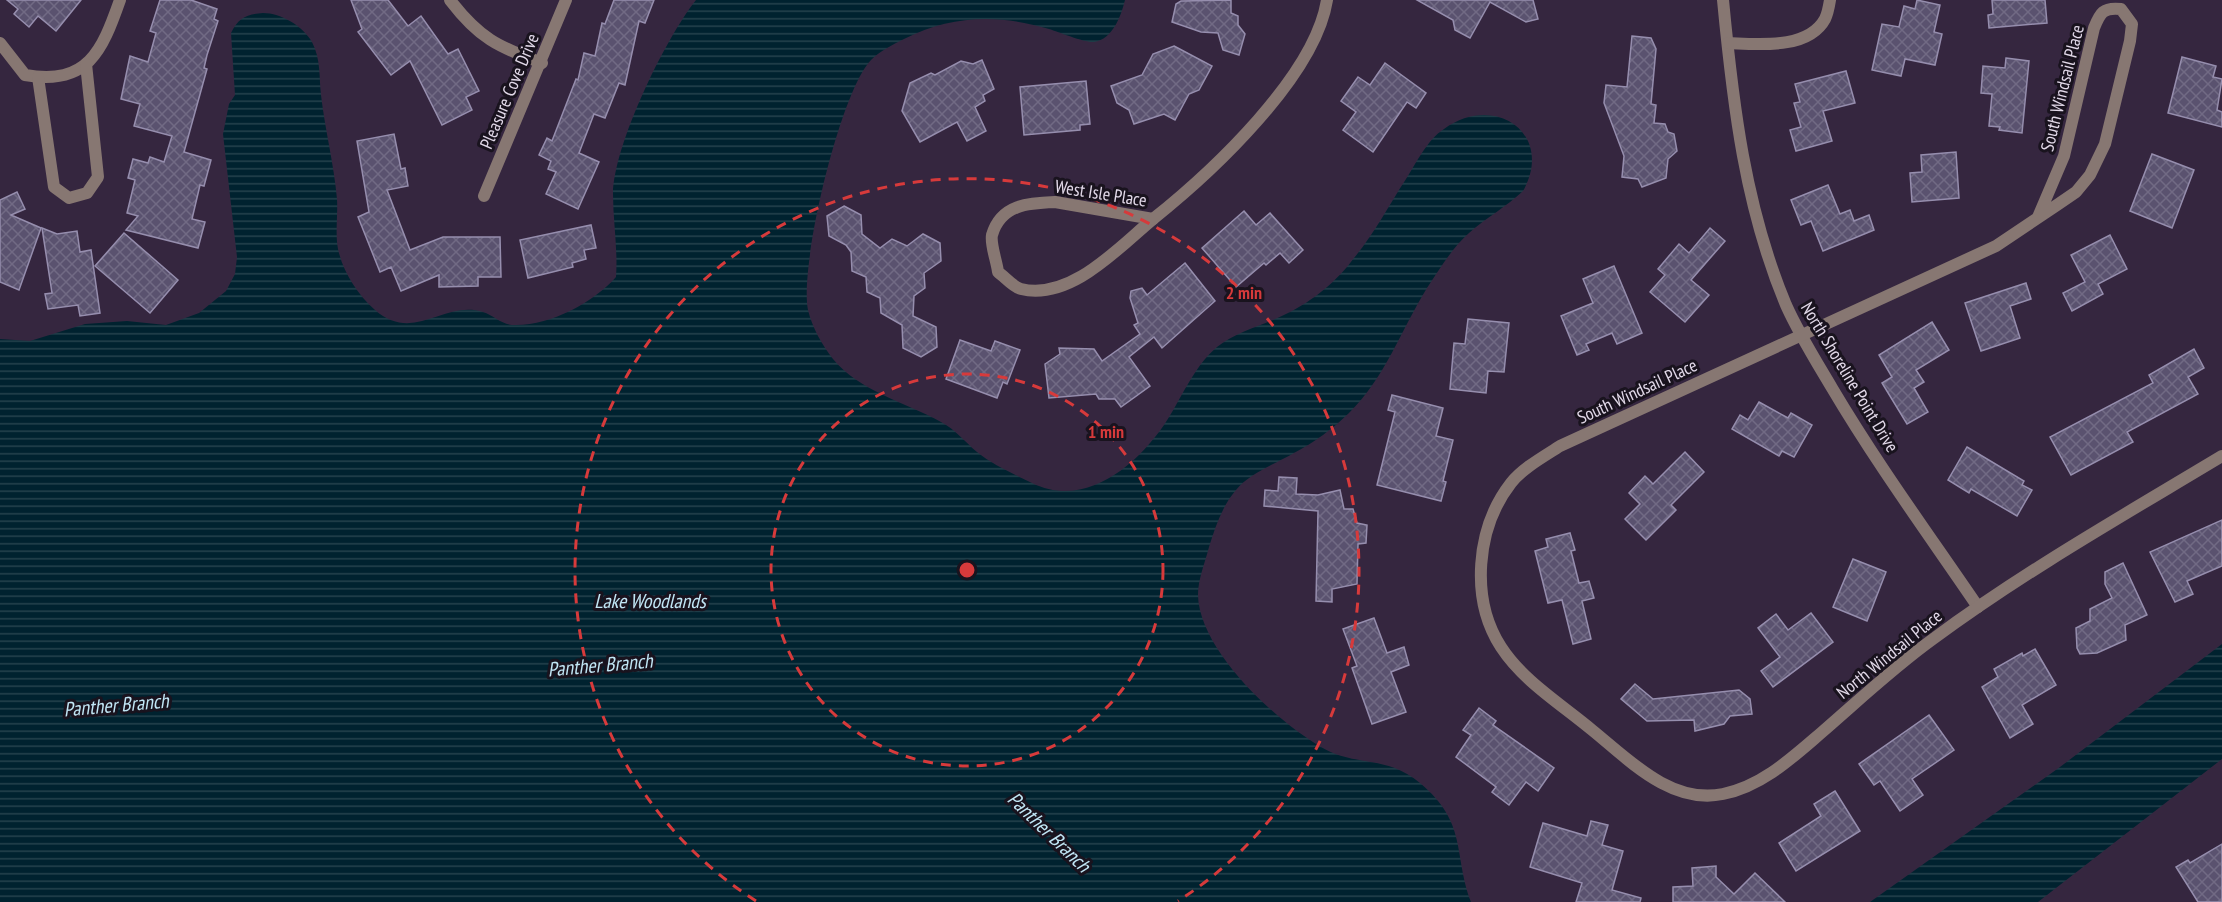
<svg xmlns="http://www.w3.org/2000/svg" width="2222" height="902" font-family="'PT Sans Narrow',sans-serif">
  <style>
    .water { fill: url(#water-rules) }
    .building { fill: url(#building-cross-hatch); stroke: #968eae; stroke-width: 1.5 }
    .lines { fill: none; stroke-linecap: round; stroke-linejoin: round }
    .minor { stroke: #877772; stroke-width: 12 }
    .ring { fill: none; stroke: #d73a3b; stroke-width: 3; stroke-dasharray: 10 8 }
    .labels { text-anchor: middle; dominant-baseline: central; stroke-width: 6; stroke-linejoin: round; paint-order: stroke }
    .street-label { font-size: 18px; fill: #e2d9e9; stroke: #19131e }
    .water-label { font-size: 20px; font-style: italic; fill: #c1e6f5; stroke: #19131e }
    .centre { fill: #d73a3b; stroke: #19131e; stroke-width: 3 }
    .ring-label { font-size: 18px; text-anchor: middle; font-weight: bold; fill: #d73a3b; stroke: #19131e; stroke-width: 6; stroke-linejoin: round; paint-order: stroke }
  </style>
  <defs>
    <pattern id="water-rules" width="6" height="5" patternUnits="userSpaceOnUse" patternTransform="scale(1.5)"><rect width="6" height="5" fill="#00222f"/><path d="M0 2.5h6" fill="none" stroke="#25424d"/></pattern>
    <pattern id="building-cross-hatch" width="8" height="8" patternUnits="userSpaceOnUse" patternTransform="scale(1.5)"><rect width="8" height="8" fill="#5a526f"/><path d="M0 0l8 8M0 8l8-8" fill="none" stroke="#716a84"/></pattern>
  </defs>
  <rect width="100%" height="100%" fill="#35263f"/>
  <g class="water">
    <path d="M696 0H1125C1121 16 1113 39 1094 42 1085 43 1059 32 1049 29 998 14 952 15 904 39 892 45 880 51 871 60 840 92 799 266 808 310 812 327 822 345 833 359 859 391 905 402 941 422 955 429 965 442 977 452 993 465 1014 474 1032 483 1084 509 1135 467 1164 425 1181 400 1193 367 1217 347 1238 331 1265 325 1288 313 1313 301 1338 280 1354 258 1374 234 1389 205 1406 179 1417 162 1427 140 1444 129 1495 92 1555 134 1523 191 1506 207 1486 218 1469 233 1452 248 1439 270 1427 288 1401 330 1385 378 1349 413 1334 428 1313 443 1294 453 1275 464 1250 473 1236 490 1222 506 1215 528 1209 547 1205 563 1198 579 1198 595 1199 650 1276 721 1321 747 1357 768 1385 754 1420 783 1468 823 1453 854 1471 902H0V339L30 341 85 324 127 321 166 325 199 313 226 291 235 274 237 257 223 134 229 104 235 95 231 33C238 18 247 14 263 13 281 13 303 26 312 42 321 59 319 77 321 95 325 130 334 164 337 199 338 215 335 233 338 249 343 272 357 294 375 310 414 344 443 300 483 312 493 315 501 324 512 325 548 327 593 303 616 277 618 249 613 221 613 194 614 144 665 39 696 0Z"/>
    <path d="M2222 644V759L2038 902H1870L2060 767Z"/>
  </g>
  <g class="building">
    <path d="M7 0H81L56 31 38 16 29 27 14 14 18 9Z"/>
    <path d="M160 0H191L217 9 214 19 218 21 207 55 204 68 207 69 184 152 211 160 204 186 200 185 192 219 205 222 198 248 126 230 138 216 127 213 135 180 128 178 133 159 148 163 150 157 164 162 172 136 134 126 140 104 121 99 130 56 148 62 156 33 150 31Z"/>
    <path d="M351 0H388L408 26 421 16 448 54 458 49 479 91 466 97 472 110 442 125 410 61 391 75 358 32 362 29Z"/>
    <path d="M614 0H654L645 23 639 21 625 85 619 83 605 118 594 114 579 153 599 162 578 209 546 194 556 172 548 169 551 161 539 155 547 138 552 141 576 79 578 80 584 53 595 56 602 23 605 24Z"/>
    <path d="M1231 0V13L1238 16V25L1245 34 1239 55 1223 50 1218 33 1201 32 1172 22 1176 4 1181 1Z"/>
    <path d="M1417 0H1533L1538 19 1526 22 1490 2 1470 38 1455 30 1453 20Z"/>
    <path d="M1917 0 1940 5 1934 32 1942 34 1935 65 1905 59 1901 76 1872 70 1882 24 1899 27 1904 6 1915 9Z"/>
    <path d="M1992 0H2045L2047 23 1989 28 1988 15 1993 14Z"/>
    <path d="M1632 36 1651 38 1656 49 1651 104 1656 105 1654 123 1665 124 1668 132 1674 134 1677 151 1668 159 1666 178 1642 187 1638 179 1622 177 1624 156 1604 103 1606 85 1627 87Z"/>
    <path d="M1174 46 1212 66 1199 90 1189 94 1175 120 1164 114 1134 124 1129 110 1117 103 1111 86 1142 75 1153 54Z"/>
    <path d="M2182 57 2216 66 2213 77 2222 79 2217 110 2222 112V127L2168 113Z"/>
    <path d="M2006 58 2029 61 2022 133 1999 130 2000 127 1989 126 1992 94 1981 93 1983 66 2005 68Z"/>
    <path d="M982 60 994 89 983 95 985 101 975 107 986 131 967 141 957 122 920 142 902 111 910 83 931 73 935 75 961 61 973 64Z"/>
    <path d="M1385 63 1426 93 1416 108 1407 102 1373 152 1343 130 1356 112 1341 101 1358 77 1370 85Z"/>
    <path d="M1846 71 1855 103 1823 111 1832 141 1796 151 1790 130 1801 127 1794 103 1800 102 1795 84Z"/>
    <path d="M1086 81 1090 124 1080 125V130L1024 135 1020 87Z"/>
    <path d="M394 134 401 169 405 168 408 186 387 190 410 250 443 237H500L501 277H478V286L439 287V275L401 291 391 267 380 272 358 217 369 212 357 141Z"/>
    <path d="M1956 152 1959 198 1912 202 1910 173 1922 172 1921 155Z"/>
    <path d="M2152 154 2194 170 2172 228 2130 211Z"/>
    <path d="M1828 185 1840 214 1850 210 1854 221 1869 215 1874 230 1823 251 1811 221 1801 225 1791 200Z"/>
    <path d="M17 192 25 209 11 215 41 228 19 290 0 282V200Z"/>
    <path d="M844 206 861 215 862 234 880 248 892 239 907 246 923 234 940 243 941 261 924 273 925 288 914 296 913 316 936 327 937 347 921 357 903 348 902 325 881 313 880 298 867 292 866 277 852 271 851 252 846 245 829 236 827 216Z"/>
    <path d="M1244 211 1256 225 1270 213 1303 250 1289 263 1280 253 1266 265 1264 263 1236 287 1202 248Z"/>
    <path d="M591 225 596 248 584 250 586 259 572 263 573 267 528 278 520 240Z"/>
    <path d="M42 228 57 234 77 231 80 252 91 250 100 313 80 316 78 305 48 309 45 294 52 293Z"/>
    <path d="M1710 228 1725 241 1691 280 1709 295 1685 322 1650 292 1665 275 1658 269 1679 244 1689 253Z"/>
    <path d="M124 233 178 280 150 313 95 266Z"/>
    <path d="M2110 235 2127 269 2098 284 2103 294 2072 311 2063 293 2085 282 2071 255Z"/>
    <path d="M1185 263 1215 301 1162 348 1154 337 1129 357 1150 386 1121 407 1115 399H1099L1096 394 1049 398 1045 364 1060 354 1059 348 1094 349 1102 361 1140 334 1134 325 1138 323 1130 298 1131 291 1142 288 1147 295Z"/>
    <path d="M1614 266 1642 333 1617 344 1612 333 1586 344 1589 350 1577 355 1561 316 1593 303 1583 279Z"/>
    <path d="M2026 283 2031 299 2010 306 2020 338 1981 351 1965 303Z"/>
    <path d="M1468 319 1509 323 1504 372 1488 371 1486 393 1450 389 1454 343 1465 344Z"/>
    <path d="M1932 322 1949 350 1916 370 1924 382 1914 388 1928 412 1907 424 1882 383 1892 377 1879 355Z"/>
    <path d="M960 340 991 351 995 341 1020 350 1007 384 1003 382 997 398 946 379Z"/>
    <path d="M2194 349 2204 368 2188 377 2198 394 2127 432 2133 442 2071 475 2050 437 2153 383 2149 375Z"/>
    <path d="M1392 395 1443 408 1436 436 1453 440 1443 481 1446 482 1441 501 1377 485 1395 412 1388 410Z"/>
    <path d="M1759 402 1788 418 1791 413 1812 425 1794 457 1782 451 1779 456 1732 429 1740 415 1748 420Z"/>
    <path d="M1967 447 2024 481 2022 485 2032 490 2017 516 1971 489 1969 493 1948 480Z"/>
    <path d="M1685 452 1704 472 1671 505 1676 510 1646 540 1625 519 1640 504 1629 493 1645 476 1653 484Z"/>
    <path d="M1279 477 1297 478 1296 494 1318 495 1340 490 1344 509H1353L1357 523 1367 525 1366 543 1358 544 1357 584 1332 589V602L1316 601 1318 511 1264 506 1265 490 1278 491Z"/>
    <path d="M2222 520V566L2187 581 2193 594 2175 602 2150 552Z"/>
    <path d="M1570 533 1575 550 1571 551 1579 583 1589 581 1594 598 1582 601 1591 639 1573 644 1562 600 1548 603 1535 551 1548 547 1546 539Z"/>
    <path d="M1853 559 1886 572 1867 621 1833 607Z"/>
    <path d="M2123 563 2147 615 2125 625 2126 640 2097 653 2080 654 2077 648 2076 628 2090 621V609L2112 598 2105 584V572Z"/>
    <path d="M1811 613 1833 642 1773 687 1761 671 1780 657 1758 628 1776 614 1788 630Z"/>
    <path d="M1374 618 1387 653 1404 647 1409 665 1391 672 1406 712 1372 724 1352 668 1357 666 1343 629Z"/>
    <path d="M2035 649 2056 685 2022 705 2033 724 2010 738 1982 687 1998 677 1994 669 2022 653 2023 656Z"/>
    <path d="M1635 684 1653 699 1739 690 1750 699 1752 714 1730 716 1724 724 1695 731 1694 720 1647 721 1621 699Z"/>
    <path d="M1479 708 1496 721 1493 725 1554 768 1538 791 1526 782 1509 805 1492 792 1496 787 1456 757 1471 735 1463 730Z"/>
    <path d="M1929 715 1954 750 1912 779 1923 795 1900 811 1880 781 1874 785 1859 764Z"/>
    <path d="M1835 791 1860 831 1796 871 1779 843 1821 816 1814 804Z"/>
    <path d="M1591 821 1608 825 1602 845 1623 851 1612 890 1641 898 1640 902H1576L1582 883 1530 867 1543 823 1587 836Z"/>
    <path d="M2222 844V902H2198L2176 867 2188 860 2190 863Z"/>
    <path d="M1716 866V877L1734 894 1755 873 1785 902H1673V887L1693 886 1692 868Z"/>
  </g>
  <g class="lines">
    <g class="minor">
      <path d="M450 0C479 38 498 47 542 63"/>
      <path d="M1723 0C1733 105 1745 207 1786 305 1799 334 1816 361 1832 388 1877 464 1929 535 1978 607"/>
      <path d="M0 43 25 75C88 86 102 51 120 0"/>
      <path d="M1728 43C1758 44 1808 50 1825 19 1828 13 1829 6 1830 0"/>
      <path d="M38 77 54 187 69 198 87 193 98 177 86 64"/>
      <path d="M484 196 566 0"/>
      <path d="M1055 202 1153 219C1119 247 1071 301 1021 289 1013 287 1005 277 998 272 997 262 990 244 992 235 1001 204 1029 203 1055 202Z"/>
      <path d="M2038 217 2064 156 2094 28C2100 13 2103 7 2121 9L2132 24 2130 41 2105 144 2090 175 2076 192 2057 205 1996 246 1560 446C1543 457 1523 468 1511 483 1476 528 1470 599 1501 647 1523 681 1561 704 1592 730 1628 759 1671 805 1723 794 1762 786 1792 758 1821 733 1858 701 1894 667 1933 639 2025 571 2124 515 2222 456"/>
      <path d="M1153 219C1212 172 1315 76 1327 0"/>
    </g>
  </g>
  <g class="ring">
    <circle cx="967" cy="570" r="196"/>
    <path d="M756 901A392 392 0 1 1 1178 901"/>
  </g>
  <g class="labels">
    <g class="street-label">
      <text transform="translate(2062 88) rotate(-76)">South Windsail Place</text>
      <text transform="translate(509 91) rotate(-67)">Pleasure Cove Drive</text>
      <text transform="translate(1101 193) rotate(9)">West Isle Place</text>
      <text transform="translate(1850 377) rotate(59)">North Shoreline Point Drive</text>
      <text transform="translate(1637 391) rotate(-25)">South Windsail Place</text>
      <text transform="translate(1889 654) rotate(-39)">North Windsail Place</text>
    </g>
    <g class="water-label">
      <text x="650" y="601">Lake Woodlands</text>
      <text transform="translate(600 665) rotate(-5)">Panther Branch</text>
      <text transform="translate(116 705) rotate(-5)">Panther Branch</text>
      <text transform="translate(1049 832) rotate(44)">Panther Branch</text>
    </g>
  </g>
  <circle cx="967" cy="570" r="9" class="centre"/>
  <g class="ring-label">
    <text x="1244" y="299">2 min</text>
    <text x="1106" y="438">1 min</text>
  </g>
</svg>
